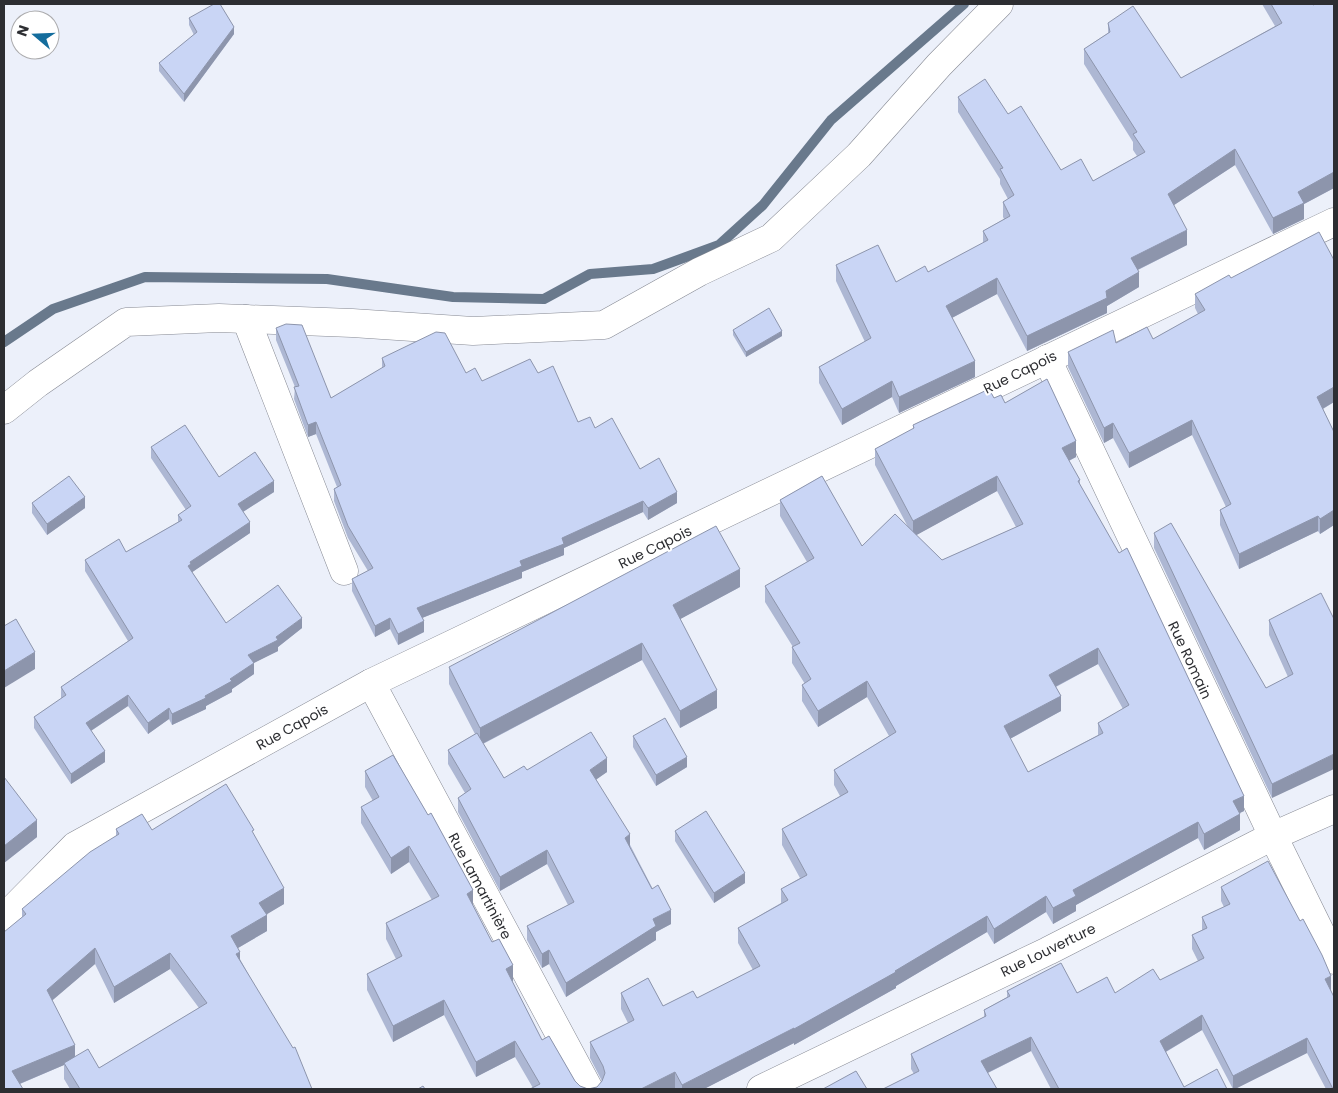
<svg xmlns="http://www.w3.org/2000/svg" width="1338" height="1093" font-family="Poppins,sans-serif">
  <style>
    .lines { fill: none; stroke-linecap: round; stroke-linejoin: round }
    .stream { stroke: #69798c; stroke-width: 10 }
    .minor-casing { stroke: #868993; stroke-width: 29 }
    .secondary-casing { stroke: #868993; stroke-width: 29 }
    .minor { stroke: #fff; stroke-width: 28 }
    .secondary { stroke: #fff; stroke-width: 28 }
    .wall { fill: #adb7d3; fill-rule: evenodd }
    .shaded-wall { fill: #8d95ac }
    .building { fill: #c9d5f5; stroke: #8d95ac; fill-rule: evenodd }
    .labels { text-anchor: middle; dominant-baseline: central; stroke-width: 4; stroke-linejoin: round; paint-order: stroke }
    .street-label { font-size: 14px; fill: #2d2e32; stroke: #fff }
  </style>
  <rect width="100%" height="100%" fill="#ecf0fa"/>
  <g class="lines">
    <path class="stream" d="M4 342 53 309 145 277 327 279 453 297 544 299 590 274 653 269 719 245 763 205 831 120 964 4"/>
    <g class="minor-casing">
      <g id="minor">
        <path d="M246 319 344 571"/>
        <path d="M1047 359 1273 836 1334 960"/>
        <path d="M4 410 38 383 126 322 219 318 352 323 473 331 604 325 699 272 771 238 859 155 939 65 999 4"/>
        <path d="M371 683 589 1089"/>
        <path d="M4 918 75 846 371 683 1334 222"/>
      </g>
    </g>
    <g class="secondary-casing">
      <path id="secondary" d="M761 1089 1048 951 1273 836 1334 809"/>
    </g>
    <use href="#minor" class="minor"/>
    <use href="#secondary" class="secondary"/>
  </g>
  <g class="wall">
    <path d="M1262 4H1313V5L1334 4V188L1304 204V219L1273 234 1235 165 1174 205 1187 245 1138 270 1139 287 1107 306V313L1027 351 997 294 952 318 975 377 899 413 892 397 842 425 819 383V367L865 342 836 281V265L896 282 928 272 983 243V231L1004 219 1003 217V202L1008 199 1000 184V179L958 112V97L1008 114 1061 170 1093 181 1137 156 1133 150V142L1084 64V49L1108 33V23L1181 78 1275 26Z"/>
    <path d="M189 18 234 34 184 102 159 71V63L194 35 189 25Z"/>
    <path d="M1334 260V402L1323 409 1334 432V525L1320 534 1318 531 1239 569 1220 525V510L1226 507 1192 435 1129 468 1113 438 1104 443 1068 367V352L1116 343 1153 339 1198 314 1195 308V294L1231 278Z"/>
    <path d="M276 328 331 398 382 368V358L466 373 482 381 538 373 578 422 595 428 677 503 648 520 643 512 564 548V555L522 572V578L422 618 424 632 398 645 390 629 375 637 352 591V579L368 571 348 538 334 501V489L337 487 316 434 308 437 294 399 295 387 276 340Z"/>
    <path d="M733 330 782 336 746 357 733 335Z"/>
    <path d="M1047 379 1076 441V457L1069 461 1080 480V485L1119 553 1127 548 1244 796V811L1240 813V830L1204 850 1198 838 1076 905V911L1053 924 1046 912 994 944 987 932 896 986V988L794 1045V1043L704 1089H676L675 1088 672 1089H530L533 1088 515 1057 476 1077 444 1015 393 1042 367 990V974L396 959 386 939V923L432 900 409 862 391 874 361 823V807L373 801 365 787V771L393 755 428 815 431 813 473 890V905L492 942 499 939 513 965V981H512L542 1040 549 1036 575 1081 580 1086 588 1089 597 1087 602 1081 590 1058V1042L628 1023 621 1009V993L648 978 663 1006 693 991 697 998 753 970 738 943V928L781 903V889L800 878 782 845V829L840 796 834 785V770L889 736 867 697 818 727 802 701V685L805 684 792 663V647H793L765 602V586L807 562 780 516V500L822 476 862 546 895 514 908 527 875 465V449L913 429V425L989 389 994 398 1001 395 1005 403ZM997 491 1016 527 942 560 916 535ZM1098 664 1123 709 1098 723V735L1028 772 1010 739 1061 711V696L1056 687Z"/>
    <path d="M151 447 219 477 274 492 243 512 250 533 192 572 226 623 302 628 278 647V651L253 663 254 674 232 689V692L206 706V709L172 725 169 719 148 734 128 706 91 731 105 762 71 784 34 728V717L61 699V687L128 641 85 571V560L126 552 178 522V515L186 510 151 458Z"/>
    <path d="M32 503 85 508 47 535 32 513Z"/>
    <path d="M1154 533 1266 688 1288 677 1269 635V620L1334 619 1272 798 1154 548Z"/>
    <path d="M740 587 680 619 717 708 680 728 642 660 483 744 504 778 527 770 607 772 596 779 671 924 656 932V940L566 997 549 964 542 968 527 940V926L568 905 547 864 500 891 458 812V798L465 793 448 764V750L475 734 449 684V667Z"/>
    <path d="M633 736 687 767 656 786 633 747Z"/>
    <path d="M4 777 37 837 4 863Z"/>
    <path d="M116 829 152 830 254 835 284 904 266 914 267 931 238 948 240 959 312 1089H70L64 1079V1065L20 1084 4 1089 22 917V909L116 836ZM95 964 114 1003 170 969 199 1008 99 1068 75 1057 52 1000Z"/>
    <path d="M675 831 745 883 714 903 675 841Z"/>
    <path d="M1221 887 1331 990V991L1334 1089H1326L1307 1053 1235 1089H1233L1202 1030 1166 1052 1184 1087 1227 1089H1051L1031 1051 988 1073 914 1074 911 1069V1054L984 1017V1010L1007 997V991L1115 993 1160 980 1198 961 1192 949V935L1202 930V917L1224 907 1221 901Z"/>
  </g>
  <g class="shaded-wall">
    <path d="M234 27V34L184 102V94Z"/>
    <path d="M1235 149V165L1168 209V194Z"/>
    <path d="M1334 172V188L1304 204V219L1273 234V218L1298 192Z"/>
    <path d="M1187 230V245L1131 273V258Z"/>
    <path d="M1139 272V287L1107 306V313L1027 351V336Z"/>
    <path d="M997 278V294L946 321V306Z"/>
    <path d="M782 331V336L746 357V352Z"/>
    <path d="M975 361V377L899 413V397Z"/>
    <path d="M892 381V397L842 425V409Z"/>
    <path d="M1334 387V402L1317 412V397Z"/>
    <path d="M1192 420V435L1129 468V453Z"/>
    <path d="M316 422V434L308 437V425Z"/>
    <path d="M1113 423V438L1104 443V428Z"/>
    <path d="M1076 441V457L1062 464V448Z"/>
    <path d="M997 476V491L913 537V521Z"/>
    <path d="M274 481V492L238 515V504Z"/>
    <path d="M677 492V503L648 520V508Z"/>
    <path d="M85 497V508L47 535V524Z"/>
    <path d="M643 501V512L564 548V555L522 572V578L417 620V608L520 561 562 538Z"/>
    <path d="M1334 510V525L1320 534V519Z"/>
    <path d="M1318 516V531L1239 569V554Z"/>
    <path d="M250 522V533L191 573 188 566 190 562Z"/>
    <path d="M740 569V587L673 623V605Z"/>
    <path d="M302 618V628L278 647V651L248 666V655L276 637Z"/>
    <path d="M390 618V629L375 637V626Z"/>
    <path d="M424 621V632L398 645V634Z"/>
    <path d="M642 643V660L480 745V728Z"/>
    <path d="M1098 648V664L1049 690V675Z"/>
    <path d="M35 652V669L4 688V671Z"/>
    <path d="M254 663V674L232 689V692L206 706V709L172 725V714L205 696Z"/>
    <path d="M867 681V697L818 727V711Z"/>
    <path d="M717 690V708L680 728V711Z"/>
    <path d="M128 695V706L86 734V723Z"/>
    <path d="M1061 696V711L1004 742V726Z"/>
    <path d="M5 708V725L4 726V709Z"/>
    <path d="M169 708V719L148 734V723Z"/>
    <path d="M105 751V762L71 784V774Z"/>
    <path d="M1334 754V769L1272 798V784Z"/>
    <path d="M687 757V767L656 786V775Z"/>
    <path d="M607 758V772L590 784V770Z"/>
    <path d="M1244 796V811L1233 816V801Z"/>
    <path d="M1240 814V830L1204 850V834Z"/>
    <path d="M37 820V837L4 863V846Z"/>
    <path d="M1198 822V838L1076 905V911L1053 924V908L1073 890Z"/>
    <path d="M630 834V848L625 838Z"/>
    <path d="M409 846V862L391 874V858Z"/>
    <path d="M547 850V864L500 891V877Z"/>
    <path d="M745 873V883L714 903V893Z"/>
    <path d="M284 888V904L259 919V903Z"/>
    <path d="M473 890V906L467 894Z"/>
    <path d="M1046 896V912L994 944V929Z"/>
    <path d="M671 910V924L656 932V940L566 997V983L653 919Z"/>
    <path d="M267 915V931L231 952V936Z"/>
    <path d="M987 916V932L896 986V988L794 1045V1029Z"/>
    <path d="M95 948V964L47 1005V990Z"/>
    <path d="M549 950V964L542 968V954Z"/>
    <path d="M240 952V968L236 954Z"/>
    <path d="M170 953V969L114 1003V987Z"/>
    <path d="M513 965V981L506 984V969Z"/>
    <path d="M1331 976V990L1325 993V979Z"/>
    <path d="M444 1000V1015L393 1042V1026Z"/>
    <path d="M1202 1015V1030L1160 1055V1041Z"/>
    <path d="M794 1028V1043L704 1089H682V1085Z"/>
    <path d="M1031 1037V1051L981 1076V1061Z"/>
    <path d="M1307 1038V1053L1235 1089H1233V1076Z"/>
    <path d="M515 1041V1057L476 1077V1062Z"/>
    <path d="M75 1045V1061L64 1063V1065L12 1087V1071Z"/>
    <path d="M675 1072V1088L672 1089H641Z"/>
  </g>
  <g class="building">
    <path d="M214 4H220L234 27 184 94 159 63 197 32 189 18Z"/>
    <path d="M1271 4H1313V5L1316 4H1334V172L1298 192 1304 203 1273 218 1235 149 1168 194 1187 230 1131 258 1139 272 1106 291 1107 298 1027 336 997 278 946 306 975 361 899 397 892 381 842 409 819 367 871 338 836 265 878 245 896 282 925 266 928 272 988 240 983 231 1010 216 1003 202 1014 195 1000 169 1003 168 958 97 985 79 1008 114 1021 106 1061 170 1081 159 1093 181 1145 152 1133 134 1137 132 1084 49 1110 32 1108 23 1133 6 1181 78 1282 23Z"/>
    <path d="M1319 232 1334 260V387L1317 397 1334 432V510L1320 519 1318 516 1239 554 1220 510 1231 504 1192 420 1129 453 1113 423 1104 428 1068 352 1113 330 1116 343 1147 327 1153 339 1205 310 1195 294 1229 275 1231 278Z"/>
    <path d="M769 308 782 331 746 352 733 330Z"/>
    <path d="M286 324 302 325 331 398 385 366 382 358 436 332 445 333 466 373 475 368 482 381 530 359 538 373 553 366 578 422 590 417 595 428 612 418 640 469 659 458 677 492 648 508 643 501 562 538 564 544 520 561 522 566 417 608 424 621 398 634 390 618 375 626 352 579 373 568 348 526 334 489 341 485 316 422 308 425 294 387 299 386 276 328Z"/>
    <path d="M1047 379 1076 441 1062 448 1080 480 1078 481 1119 553 1127 548 1244 796 1233 801 1240 814 1204 834 1198 822 1073 890 1076 896 1053 908 1046 896 994 929 987 916 895 971 896 972 794 1029V1028L682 1085 675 1072 641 1089H530L540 1084 515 1041 476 1062 444 1000 393 1026 367 974 402 956 386 923 439 896 409 846 391 858 361 807 379 797 365 771 393 755 428 815 431 813 473 890 467 894 492 942 499 939 513 965 506 969 542 1040 549 1036 575 1081 580 1086 588 1089 597 1087 602 1081 605 1073 603 1066 590 1042 634 1020 621 993 648 978 663 1006 693 991 697 998 760 966 738 928 788 900 781 889 807 875 782 829 848 792 834 770 896 732 867 681 818 711 802 685 811 679 792 647 800 643 765 586 814 558 780 500 822 476 862 546 895 514 942 560 1023 524 997 476 913 521 875 449 914 428 913 425 989 389 994 398 1001 395 1005 403ZM1098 648 1129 705 1098 723 1103 733 1028 772 1004 726 1061 696 1049 675Z"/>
    <path d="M185 425 219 477 255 452 274 481 238 504 250 522 190 562 191 564 188 566 226 623 278 585 302 618 276 637 278 640 248 655 254 663 230 679 232 681 205 696 206 698 172 714 169 708 148 723 128 695 86 723 105 751 71 774 34 717 66 695 61 687 133 638 85 560 119 539 126 552 182 520 178 515 191 506 151 447Z"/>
    <path d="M69 476 85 497 47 524 32 503Z"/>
    <path d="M1171 523 1266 688 1293 674 1269 620 1321 593 1334 619V754L1272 784 1154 533Z"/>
    <path d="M716 526 740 569 673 605 717 690 680 711 642 643 480 728 449 667Z"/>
    <path d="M16 619 35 652 4 671V626Z"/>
    <path d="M665 718 687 757 656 775 633 736Z"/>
    <path d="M591 732 607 758 590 770 630 834 625 838 652 889 658 885 671 910 653 919 656 926 566 983 549 950 542 954 527 926 574 902 547 850 500 877 458 798 471 789 448 750 477 733 504 778 524 766 527 770Z"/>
    <path d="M4 777 37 820 4 846Z"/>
    <path d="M226 784 254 830 252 831 284 888 259 903 267 915 231 936 240 952 236 954 293 1048 295 1047 312 1089H80L64 1063 88 1049 99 1068 207 1003 170 953 114 987 95 948 47 990 75 1045 12 1071 23 1089H4V932L26 914 22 909 90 852 119 834 116 829 142 814 152 830Z"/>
    <path d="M706 811 745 873 714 893 675 831Z"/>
    <path d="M1268 861 1300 921 1303 919 1322 955 1331 976 1325 979 1334 997V1089H1333L1307 1038 1233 1076 1202 1015 1160 1041 1184 1087 1217 1069 1227 1089H1059L1031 1037 981 1061 997 1089H883L919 1071 911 1054 986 1016 984 1010 1010 996 1007 991 1061 963 1077 993 1107 977 1115 993 1153 969 1160 980 1204 958 1192 935 1207 928 1202 917 1230 904 1221 887Z"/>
    <path d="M856 1071 867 1089H823Z"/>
    <path d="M423 1086 425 1089H418Z"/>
  </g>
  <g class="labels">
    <g class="street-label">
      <text transform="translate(1020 372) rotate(-26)">Rue Capois</text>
      <text transform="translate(655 547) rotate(-26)">Rue Capois</text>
      <text transform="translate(1190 660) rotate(65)">Rue Romain</text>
      <text transform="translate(292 727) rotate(-29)">Rue Capois</text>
      <text transform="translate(480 886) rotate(62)">Rue Lamartinière</text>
      <text transform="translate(1048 950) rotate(-26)">Rue Louverture</text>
    </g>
  </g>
  <rect width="1338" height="1093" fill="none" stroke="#2d2e32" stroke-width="10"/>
  <g transform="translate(35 35) rotate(289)"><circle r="24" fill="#ffffff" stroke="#ababad"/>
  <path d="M0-4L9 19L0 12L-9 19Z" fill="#146d9d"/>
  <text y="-8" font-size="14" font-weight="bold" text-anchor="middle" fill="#2d2e32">N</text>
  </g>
</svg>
